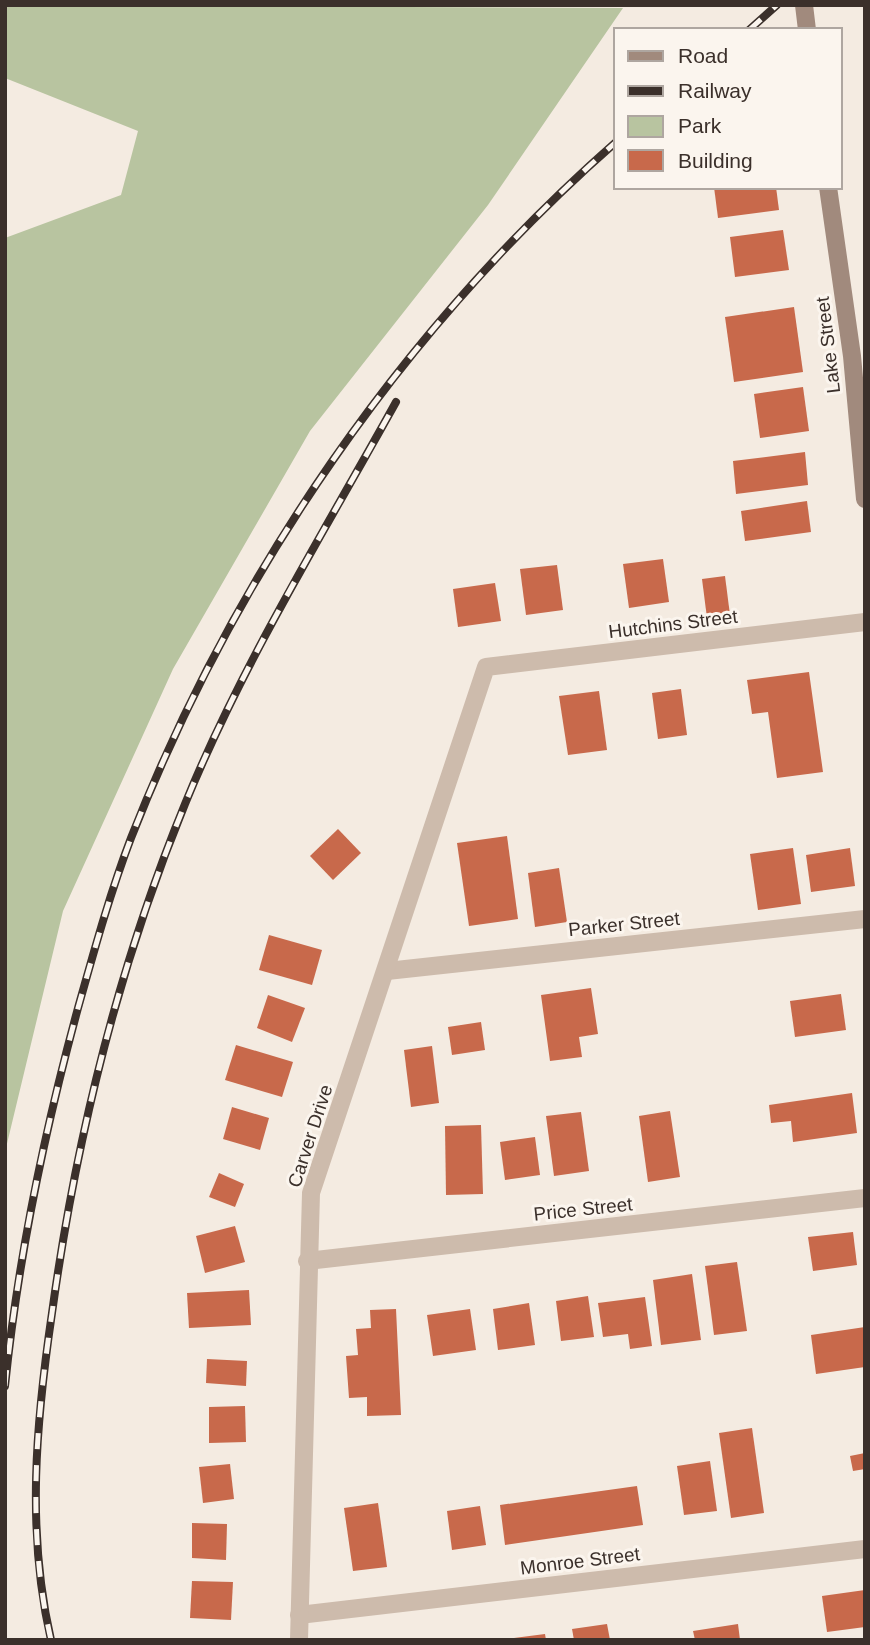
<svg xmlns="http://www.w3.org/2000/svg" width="870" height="1645" font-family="Helvetica,sans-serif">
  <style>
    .green { fill: #b8c4a0 }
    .building { fill: #c8694b }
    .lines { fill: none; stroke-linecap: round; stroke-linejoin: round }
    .street { stroke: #cdbbac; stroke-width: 18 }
    .secondary { stroke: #a18a7d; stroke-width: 18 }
    .rail-casing { stroke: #3b302b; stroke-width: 8 }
    .rail { stroke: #fbf5ee; stroke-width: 5; stroke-dasharray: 16; stroke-linecap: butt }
    .labels { text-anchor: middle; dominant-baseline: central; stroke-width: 6; stroke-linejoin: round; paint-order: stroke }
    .street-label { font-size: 19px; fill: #3b302b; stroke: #fbf5ee }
  </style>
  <rect width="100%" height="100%" fill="#f4ebe1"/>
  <path class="green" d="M5 5 623 8 488 205 310 431 173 669 63 911 5 1152V238L121 195 138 131 5 78Z"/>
  <g class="building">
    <path d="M714 187H776L779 210 718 218Z"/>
    <path d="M783 230 789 270 735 277 730 237Z"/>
    <path d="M794 307 803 372 734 382 725 317Z"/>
    <path d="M803 387 809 431 760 438 754 394Z"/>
    <path d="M805 452 808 485 736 494 733 461Z"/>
    <path d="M807 501 811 532 745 541 741 511Z"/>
    <path d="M663 559 669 602 629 608 623 564Z"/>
    <path d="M557 565 563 610 526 615 520 569Z"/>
    <path d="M725 576 730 615 707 618 702 579Z"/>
    <path d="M495 583 501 621 458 627 453 589Z"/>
    <path d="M809 672 823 772 777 778 768 712 752 714 747 680Z"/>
    <path d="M681 689 687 735 658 739 652 693Z"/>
    <path d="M599 691 607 750 568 755 559 696Z"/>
    <path d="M338 829 361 853 333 880 310 856Z"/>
    <path d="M507 836 518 919 469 926 457 843Z"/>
    <path d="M793 848 801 904 758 910 750 854Z"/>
    <path d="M850 848 855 886 811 892 806 855Z"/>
    <path d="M559 868 567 922 535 927 528 873Z"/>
    <path d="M269 935 322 950 312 985 259 970Z"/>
    <path d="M591 988 598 1034 579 1037 582 1057 550 1061 541 995Z"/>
    <path d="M841 994 846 1030 795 1037 790 1001Z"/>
    <path d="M268 995 305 1008 292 1042 257 1028Z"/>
    <path d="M481 1022 485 1050 452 1055 448 1027Z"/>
    <path d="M236 1045 293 1062 282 1097 225 1080Z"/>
    <path d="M432 1046 439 1103 411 1107 404 1050Z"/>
    <path d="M852 1093 857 1133 793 1142 791 1121 771 1123 769 1105Z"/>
    <path d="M232 1107 269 1118 260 1150 223 1139Z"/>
    <path d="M670 1111 680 1177 648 1182 639 1116Z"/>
    <path d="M581 1112 589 1171 554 1176 546 1116Z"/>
    <path d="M481 1125 483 1194 446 1195 445 1126Z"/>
    <path d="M535 1137 540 1175 505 1180 500 1142Z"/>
    <path d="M219 1173 244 1184 235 1207 209 1197Z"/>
    <path d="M235 1226 245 1262 205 1273 196 1236Z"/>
    <path d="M853 1232 857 1265 813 1271 808 1237Z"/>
    <path d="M737 1262 747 1331 714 1335 705 1266Z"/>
    <path d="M692 1274 701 1340 661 1345 653 1280Z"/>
    <path d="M249 1290 251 1325 189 1328 187 1293Z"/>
    <path d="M588 1296 594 1337 561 1341 556 1301Z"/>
    <path d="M645 1297 652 1346 630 1349 628 1334 603 1337 598 1303Z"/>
    <path d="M529 1303 535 1345 498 1350 493 1309Z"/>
    <path d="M396 1309 401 1415 367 1416V1397L349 1398 346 1356 358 1355 356 1329 371 1328 370 1310Z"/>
    <path d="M470 1309 476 1350 433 1356 427 1315Z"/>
    <path d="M865 1327V1367L816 1374 811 1335Z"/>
    <path d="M207 1359 247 1361 246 1386 206 1383Z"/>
    <path d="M245 1406 246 1442 209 1443V1407Z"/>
    <path d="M752 1428 764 1513 731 1518 719 1433Z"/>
    <path d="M865 1453V1469L853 1471 850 1456Z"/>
    <path d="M710 1461 717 1511 684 1515 677 1466Z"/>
    <path d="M230 1464 234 1499 203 1503 199 1467Z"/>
    <path d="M637 1486 643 1525 505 1545 500 1505Z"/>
    <path d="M378 1503 387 1567 353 1571 344 1508Z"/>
    <path d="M480 1506 486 1545 452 1550 447 1511Z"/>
    <path d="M192 1523 227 1524 226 1560 192 1558Z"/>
    <path d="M192 1581 233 1582 231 1620 190 1618Z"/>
    <path d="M865 1590V1627L827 1632 822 1596Z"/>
    <path d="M607 1624 610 1640H574L572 1629Z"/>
    <path d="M738 1624 740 1640H695L693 1631Z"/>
    <path d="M545 1634 546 1640H514V1638Z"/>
  </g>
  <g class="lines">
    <g class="street">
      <path d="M387 971 865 919"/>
      <path d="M307 1261 865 1198"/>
      <path d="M299 1615 865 1549"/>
      <path d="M299 1640 311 1193 486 667 865 622"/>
    </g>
    <g class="secondary">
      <path d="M804 5 807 30"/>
      <path d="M828 187 852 356 865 499"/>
    </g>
    <g class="rail-casing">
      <g id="rail">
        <path d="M749 30 777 5"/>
        <path d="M5 1386C18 1258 44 1133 78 1008 94 951 110 893 131 838 235 573 402 330 616 142"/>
        <path d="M51 1640C26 1531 36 1422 52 1313 76 1139 118 967 185 804 242 664 323 534 396 402"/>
      </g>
    </g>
    <use href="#rail" class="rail"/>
  </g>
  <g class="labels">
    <g class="street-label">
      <text transform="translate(828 345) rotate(-97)">Lake Street</text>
      <text transform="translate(673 624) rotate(-7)">Hutchins Street</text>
      <text transform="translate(624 924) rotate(-6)">Parker Street</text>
      <text transform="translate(310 1136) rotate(-72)">Carver Drive</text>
      <text transform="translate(583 1209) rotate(-6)">Price Street</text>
      <text transform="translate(580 1561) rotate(-7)">Monroe Street</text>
    </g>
  </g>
  <rect width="870" height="1645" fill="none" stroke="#3b302b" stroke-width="14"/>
  <rect x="614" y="28" width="228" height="161" fill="#fbf5ee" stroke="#aea6a0" stroke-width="2"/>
  <rect x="628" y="51" width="35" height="10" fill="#a18a7d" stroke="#aea6a0" stroke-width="2"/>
  <text x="678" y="63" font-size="21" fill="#3b302b">Road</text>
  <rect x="628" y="86" width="35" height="10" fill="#3b302b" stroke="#aea6a0" stroke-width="2"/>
  <text x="678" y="98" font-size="21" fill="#3b302b">Railway</text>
  <rect x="628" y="116" width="35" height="21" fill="#b8c4a0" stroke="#aea6a0" stroke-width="2"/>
  <text x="678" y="133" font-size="21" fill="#3b302b">Park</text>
  <rect x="628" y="150" width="35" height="21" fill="#c8694b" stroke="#aea6a0" stroke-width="2"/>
  <text x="678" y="168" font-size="21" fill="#3b302b">Building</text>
</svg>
